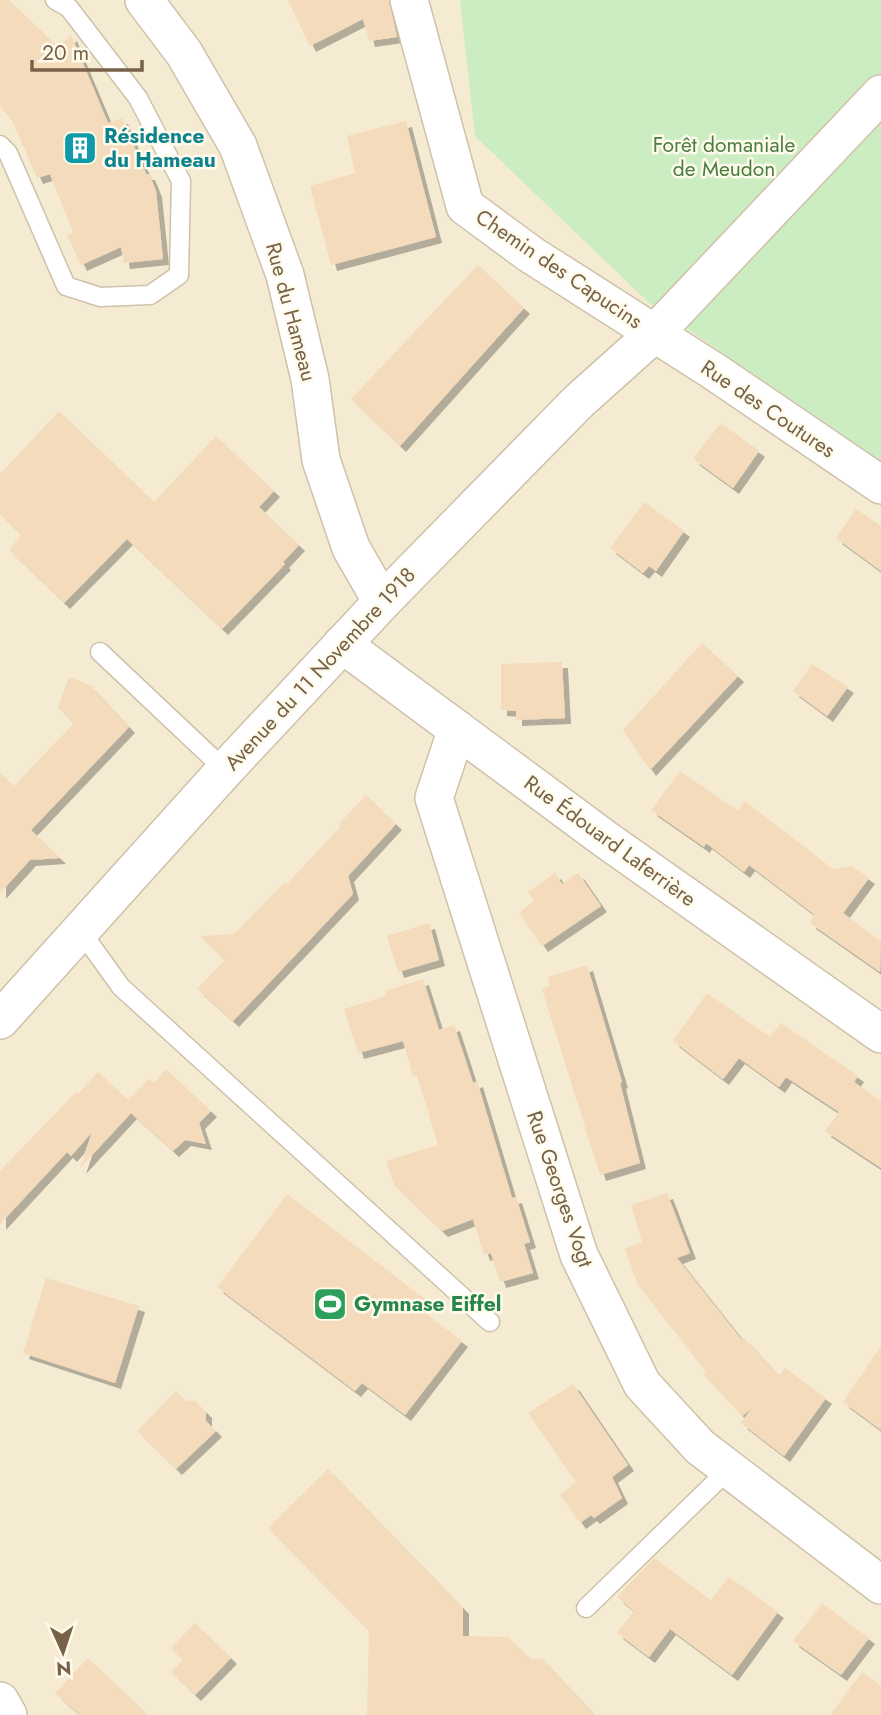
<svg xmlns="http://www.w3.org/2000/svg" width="881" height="1715" font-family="Jost,sans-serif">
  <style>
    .residential { fill: #f5ebd3 }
    .green { fill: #ccecc2 }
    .building { fill: #f4dbbb; filter: url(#shadow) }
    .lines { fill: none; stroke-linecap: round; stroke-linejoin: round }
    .lane-casing { stroke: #cfc1aa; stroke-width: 21 }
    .street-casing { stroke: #cfc1aa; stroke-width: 40 }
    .lane { stroke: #fff; stroke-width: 18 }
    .street { stroke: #fff; stroke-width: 37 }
    .labels { text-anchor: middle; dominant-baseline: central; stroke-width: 5; stroke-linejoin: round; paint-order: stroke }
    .culture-label { font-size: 21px; font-weight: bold; fill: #0d838f; stroke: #fffbec; text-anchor: start }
    .park-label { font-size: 21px; fill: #487e40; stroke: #fffbec }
    .street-label { font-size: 21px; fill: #776148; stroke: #fffbec }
    .leisure-label { font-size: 21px; font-weight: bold; fill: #27864d; stroke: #fffbec; text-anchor: start }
  </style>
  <defs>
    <filter id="shadow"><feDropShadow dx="6" dy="6" stdDeviation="0" flood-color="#0004"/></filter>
  </defs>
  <rect width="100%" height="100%" fill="#fdf8e5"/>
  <rect class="residential" x="0" y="0" width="881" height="1715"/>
  <path class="green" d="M460 0H881V461L648 302 475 136Z"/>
  <g class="building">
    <path d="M0 0H9L58 47 71 35 108 123 122 118 146 174H149L156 191 163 259 124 263 121 247 81 265 67 235 73 232 50 174 37 178 12 120 0 107Z"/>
    <path d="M288 0H389L397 37 369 41 363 19 310 46Z"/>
    <path d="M406 121 436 237 331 265 310 186 355 173 347 136Z"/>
    <path d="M478 265 524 308 400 446 351 399Z"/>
    <path d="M59 411 154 502 216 436 274 491 259 507 299 545 283 562 285 564 222 629 127 539 64 603 9 550 21 535 0 514V474Z"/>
    <path d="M721 423 759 451 733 488 693 459Z"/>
    <path d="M645 502 684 531 656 571 649 566 643 573 610 548Z"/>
    <path d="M856 509 881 526V571L836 538Z"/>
    <path d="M702 643 738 676 650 770 623 730Z"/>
    <path d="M562 662 565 718 516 720V711L501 710V664Z"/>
    <path d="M812 664 848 687 827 716 793 691Z"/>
    <path d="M69 677 90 685 129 727 31 830 60 858 30 860 0 893V773L14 786 74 723 58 708Z"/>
    <path d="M680 771 738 811 745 801 833 869 852 866 869 878 843 913 881 941 880 972 810 923 815 915 749 865 744 872 706 843 704 847 651 810Z"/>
    <path d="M366 795 396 824 348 876 353 894 233 1021 197 989 225 960 200 936 234 934 285 882 287 884 341 826 339 824Z"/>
    <path d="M555 873 562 884 578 873 601 906 542 946 519 913 534 901 528 892Z"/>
    <path d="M429 923 439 960 398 972 387 936Z"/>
    <path d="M587 965 622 1082 620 1083 640 1163 600 1175 542 989 550 986 548 977Z"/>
    <path d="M423 979 439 1030 454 1025 473 1083 477 1081 512 1198 516 1197 530 1242 524 1244 533 1273 500 1282 491 1253 484 1255 473 1219 442 1231 394 1185 386 1161 438 1145 417 1075 413 1076 403 1041 358 1053 344 1009 386 996 385 991Z"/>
    <path d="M707 993 770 1037 781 1023 858 1076 854 1082 881 1101V1168L825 1131 839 1112 786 1077 779 1087 739 1058 723 1079 673 1041Z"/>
    <path d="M166 1069 211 1111 199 1123 206 1144 185 1140 173 1151 131 1113 80 1168 92 1132 71 1156 67 1152 0 1224V1171L76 1092 78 1094 98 1072 128 1100 149 1079 154 1083Z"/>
    <path d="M667 1193 690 1253 677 1258 742 1340 744 1338 779 1376 785 1368 826 1398 784 1456 741 1423 751 1409 742 1416 703 1374 706 1372 638 1285 625 1249 642 1242 631 1205Z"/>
    <path d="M287 1194 425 1299 419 1308 462 1341 405 1415 362 1383 355 1391 217 1287Z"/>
    <path d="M46 1278 139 1306 115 1383 23 1353Z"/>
    <path d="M881 1346V1430L843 1402Z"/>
    <path d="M573 1384 628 1465 612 1477 622 1498 594 1518 591 1515 580 1523 560 1495 576 1482 528 1413Z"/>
    <path d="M176 1391 186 1401H195L206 1412V1421L216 1431 176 1469 137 1431Z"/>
    <path d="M328 1469 463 1608V1636L508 1637 530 1659H542L595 1715H367L369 1631 268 1528Z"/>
    <path d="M654 1558 711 1600 729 1577 778 1612 732 1675 670 1629 649 1657 617 1633 634 1611 617 1597Z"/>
    <path d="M822 1603 869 1638 841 1675 793 1641Z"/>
    <path d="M195 1623 231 1658 195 1695 171 1672 183 1660 171 1648Z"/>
    <path d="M88 1658 148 1715H80L55 1693Z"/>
    <path d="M862 1672 881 1686V1715H830Z"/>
  </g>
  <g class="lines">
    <g class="lane-casing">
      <g id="lane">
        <path d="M0 145 8 153 66 286 100 297 150 295 179 275 181 181 138 98 69 8 55 0"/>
        <path d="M100 652 225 770"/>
        <path d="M80 930 121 987 490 1322"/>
        <path d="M586 1608 729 1469"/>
      </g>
    </g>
    <g class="street-casing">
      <g id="street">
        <path d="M144 0 184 53 238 146 285 275 310 379 321 460 351 548 382 602"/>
        <path d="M409 0 465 206 530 254 715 372 881 485"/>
        <path d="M342 644 605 839 881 1034"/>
        <path d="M457 729 434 798 579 1255 642 1384 700 1447 881 1585"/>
        <path d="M0 1020 225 770 382 602 578 402 655 333 881 94"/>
        <path d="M0 1701 8 1715"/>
      </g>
    </g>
    <use href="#lane" class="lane"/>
    <use href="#street" class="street"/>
  </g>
  <defs>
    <g id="building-square" transform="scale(1.75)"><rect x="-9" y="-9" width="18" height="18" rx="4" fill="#0f9aa8" stroke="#fffbec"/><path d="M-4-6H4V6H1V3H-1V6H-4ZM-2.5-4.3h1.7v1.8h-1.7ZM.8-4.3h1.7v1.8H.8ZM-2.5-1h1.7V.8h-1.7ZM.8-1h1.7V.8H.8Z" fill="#fff"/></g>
    <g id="stadium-square" transform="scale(1.75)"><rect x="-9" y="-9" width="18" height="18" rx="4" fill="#2e9e5b" stroke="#fffbec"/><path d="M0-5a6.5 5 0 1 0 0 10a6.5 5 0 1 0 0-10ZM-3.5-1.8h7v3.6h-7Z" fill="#fff"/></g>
  </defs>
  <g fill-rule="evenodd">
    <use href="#building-square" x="80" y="148"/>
    <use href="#stadium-square" x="330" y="1304"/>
  </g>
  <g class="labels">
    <g class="culture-label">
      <text x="104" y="136">Résidence<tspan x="104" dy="24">du Hameau</tspan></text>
    </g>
    <g class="park-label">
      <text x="724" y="145">Forêt domaniale<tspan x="724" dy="24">de Meudon</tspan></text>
    </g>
    <g class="street-label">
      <text transform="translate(559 269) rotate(34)">Chemin des Capucins</text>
      <text transform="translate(291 312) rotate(75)">Rue du Hameau</text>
      <text transform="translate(768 409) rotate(34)">Rue des Coutures</text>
      <text transform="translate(320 669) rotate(-47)">Avenue du 11 Novembre 1918</text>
      <text transform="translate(610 841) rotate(36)">Rue Édouard Laferrière</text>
      <text transform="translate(560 1189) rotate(71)">Rue Georges Vogt</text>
    </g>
    <g class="leisure-label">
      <text x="354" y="1304">Gymnase Eiffel</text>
    </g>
  </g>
  <g transform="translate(63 1652) rotate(177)" stroke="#fffbec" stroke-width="5" paint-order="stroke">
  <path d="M0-5L12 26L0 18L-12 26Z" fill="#776148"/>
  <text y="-10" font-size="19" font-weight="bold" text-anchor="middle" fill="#776148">N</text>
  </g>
  <path d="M32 60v10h110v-10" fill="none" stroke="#776148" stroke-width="3.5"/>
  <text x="42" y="60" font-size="21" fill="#776148" stroke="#fffbec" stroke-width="5" paint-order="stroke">20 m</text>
</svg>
